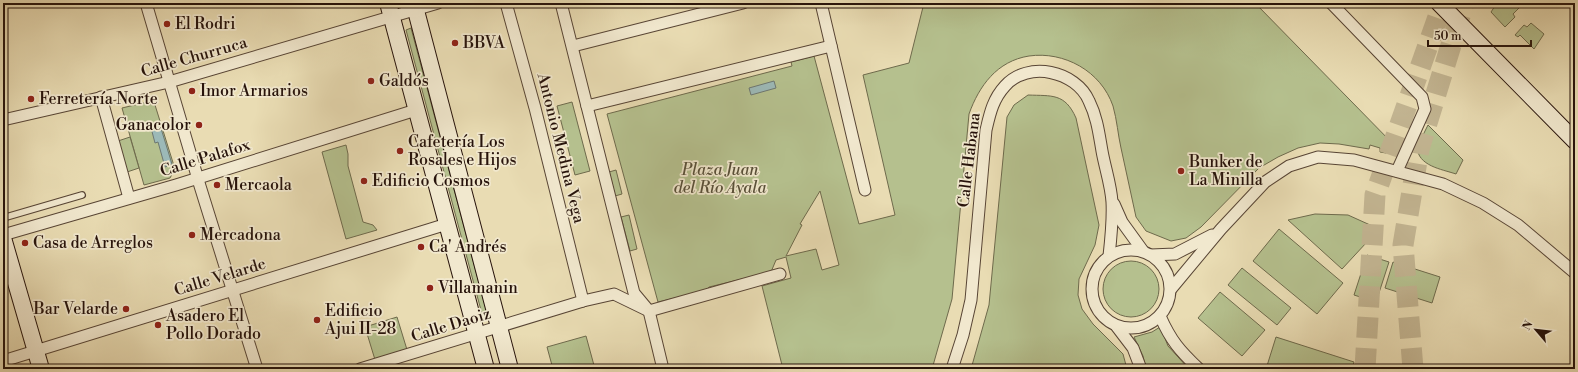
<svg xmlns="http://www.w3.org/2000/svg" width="1578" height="372" font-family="'Libre Bodoni',serif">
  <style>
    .green { fill: #b5c08e; stroke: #6e6a4c; fill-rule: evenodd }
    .water { fill: #9cb9b7; stroke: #6d7772 }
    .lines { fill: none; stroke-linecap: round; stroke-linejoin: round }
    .highway-tunnel { stroke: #c2b491; stroke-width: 21; stroke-dasharray: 21 10; stroke-linecap: butt }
    .lane-casing { stroke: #584535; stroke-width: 8 }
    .street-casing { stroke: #584535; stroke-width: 13 }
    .secondary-casing { stroke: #27130b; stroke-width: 18 }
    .lane { stroke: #f1e8ce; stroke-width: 5.5 }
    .street { stroke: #f1e8ce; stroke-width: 11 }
    .secondary { stroke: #f1e8ce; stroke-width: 16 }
    .poi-dot { fill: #8f2418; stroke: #f1e8ce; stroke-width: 1.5 }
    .labels { text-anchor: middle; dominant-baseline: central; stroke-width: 3.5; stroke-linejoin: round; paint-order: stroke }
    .poi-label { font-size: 16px; fill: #27130b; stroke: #f1e8ce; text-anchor: start }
    .street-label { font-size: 16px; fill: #27130b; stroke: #f1e8ce }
    .park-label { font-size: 16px; font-style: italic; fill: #595039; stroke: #f1e8ce }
  </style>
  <rect width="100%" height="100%" fill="#e9dcb3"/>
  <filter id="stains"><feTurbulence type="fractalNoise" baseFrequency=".005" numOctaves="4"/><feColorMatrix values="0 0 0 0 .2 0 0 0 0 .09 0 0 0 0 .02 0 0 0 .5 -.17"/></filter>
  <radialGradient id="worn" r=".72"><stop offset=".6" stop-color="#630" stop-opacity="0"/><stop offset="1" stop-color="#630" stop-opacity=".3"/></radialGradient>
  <g class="green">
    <path d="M924 3H1255L1396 147 1386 153 1380 152V148L1370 145 1369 149 1339 144 1320 143 1298 148 1278 157 1259 168 1201 227 1186 238 1171 241 1146 231 1136 217C1131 194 1126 171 1121 148 1118 135 1117 120 1113 106 1101 71 1064 51 1029 56 997 61 979 86 969 114L952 299 932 369H783L762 286 791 278 786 257 776 260 771 272 709 287 705 291 658 302 607 114 792 66 791 62 814 56 859 224 895 215 863 75 909 63ZM820 191 839 265 822 270 816 249 786 256 802 225 800 224Z"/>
    <path d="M1497 3H1513L1519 8 1513 14 1515 17 1505 27 1491 12Z"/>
    <path d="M1531 23 1544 34 1534 49 1520 35 1518 37 1515 35 1524 25 1527 27Z"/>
    <path d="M411 28 487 313 482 314 406 30Z"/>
    <path d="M1028 95C1052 96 1065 93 1076 118L1099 225 1095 245 1079 279 1078 295 1082 309 1093 324 1123 354 1127 369H971L989 305 1007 117 1014 105Z"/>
    <path d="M572 102 590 171 575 175 557 106Z"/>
    <path d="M143 103 155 105 175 169 170 178 144 185 122 108Z"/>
    <path d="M1428 125 1463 160 1456 174C1441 169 1418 166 1417 147Z"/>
    <path d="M130 137 139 168 124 173 115 142Z"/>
    <path d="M346 145 348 154V166L363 222 373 225 377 230 346 239 322 152Z"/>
    <path d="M616 170 622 194 615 196 609 172Z"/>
    <path d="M1315 214 1348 215 1379 229 1342 269 1288 220Z"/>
    <path d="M629 215 637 249 630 251 621 217Z"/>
    <path d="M1279 229 1343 283 1317 314 1253 261Z"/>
    <path d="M1367 255 1389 262 1376 302 1354 295Z"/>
    <circle cx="1131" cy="289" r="28"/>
    <path d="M1393 262 1440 277 1432 303 1385 288Z"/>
    <path d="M1242 268 1291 308 1277 325 1228 285Z"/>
    <path d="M1220 292 1265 330 1242 356 1198 318Z"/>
    <path d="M397 317 408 353 376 363 365 327Z"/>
    <path d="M1160 327 1161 328 1168 346 1189 369H1146L1143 356 1134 337 1152 332Z"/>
    <path d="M586 336 595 369H553L547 347Z"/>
    <path d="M1276 337 1354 362 1352 369H1266Z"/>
  </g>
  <g class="water">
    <path d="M774 81 776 88 751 95 749 88Z"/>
    <path d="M159 122 172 164 165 167 158 142 155 143 150 124Z"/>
  </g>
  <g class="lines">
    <g class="highway-tunnel">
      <path d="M1365 369 1375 195 1443 3"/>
      <path d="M1413 369 1403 245 1419 149 1464 3"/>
    </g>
    <g class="lane-casing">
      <path id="lane" d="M3 218 82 195"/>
    </g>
    <g class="street-casing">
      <g id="street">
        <path d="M146 3 200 186 257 369"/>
        <path d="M506 3 535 108 583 301"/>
        <path d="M561 3 634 293 649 311 663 369"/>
        <path d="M821 3 865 190"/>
        <path d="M1331 3 1422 97 1425 109 1397 171"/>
        <path d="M573 46 743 3"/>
        <path d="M101 97 129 198"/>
        <path d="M587 106 831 46"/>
        <path d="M3 120 169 82 438 3"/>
        <path d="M1114 204 1122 222 1143 251"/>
        <path d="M3 235 176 185 416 110"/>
        <circle cx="1131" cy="289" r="39"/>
        <path d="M1151 255 1175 254 1212 235"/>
        <path d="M1171 289 1221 229 1265 182 1289 166 1318 157 1354 160 1443 184 1483 203 1518 225 1575 273"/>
        <path d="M1160 316C1171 341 1180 351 1199 369"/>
        <path d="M1117 327 1133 348 1141 369"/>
        <path d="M3 361 447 224"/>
        <path d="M360 369 583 301 614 294 649 311 780 274"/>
        <path d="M952 369 963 335 971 300 986 130C990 113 993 99 1005 86 1028 60 1076 71 1089 101 1097 117 1099 134 1102 151 1105 168 1111 185 1112 202 1113 220 1111 238 1109 256"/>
      </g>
    </g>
    <g class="secondary-casing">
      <g id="secondary">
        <path d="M388 3 486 369"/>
        <path d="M414 3 510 369"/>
        <path d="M1439 3 1575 141"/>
        <path d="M3 238 41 369"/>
      </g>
    </g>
    <use href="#lane" class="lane"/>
    <use href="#street" class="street"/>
    <use href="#secondary" class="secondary"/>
  </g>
  <g class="poi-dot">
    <circle cx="167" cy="24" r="4"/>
    <circle cx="455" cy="43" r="4"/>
    <circle cx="371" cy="81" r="4"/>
    <circle cx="192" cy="91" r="4"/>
    <circle cx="31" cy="99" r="4"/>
    <circle cx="199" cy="125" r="4"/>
    <circle cx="400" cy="151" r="4"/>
    <circle cx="1181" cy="171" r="4"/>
    <circle cx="364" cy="181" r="4"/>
    <circle cx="217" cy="185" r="4"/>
    <circle cx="192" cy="235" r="4"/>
    <circle cx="25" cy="243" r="4"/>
    <circle cx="421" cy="247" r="4"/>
    <circle cx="430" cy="288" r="4"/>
    <circle cx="126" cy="309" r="4"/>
    <circle cx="317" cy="320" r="4"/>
    <circle cx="158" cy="325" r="4"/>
  </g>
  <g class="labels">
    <g class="poi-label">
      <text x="175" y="24">El Rodri</text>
      <text x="463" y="43">BBVA</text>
      <text x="379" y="81">Galdós</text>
      <text x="200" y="91">Imor Armarios</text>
      <text x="39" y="99">Ferretería Norte</text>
      <text x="191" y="125" text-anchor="end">Ganacolor</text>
      <text x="408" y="142">Cafetería Los<tspan x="408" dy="18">Rosales e Hijos</tspan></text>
      <text x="1189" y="162">Bunker de<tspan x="1189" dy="18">La Minilla</tspan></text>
      <text x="372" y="181">Edificio Cosmos</text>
      <text x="225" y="185">Mercaola</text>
      <text x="200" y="235">Mercadona</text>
      <text x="33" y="243">Casa de Arreglos</text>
      <text x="429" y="247">Ca' Andrés</text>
      <text x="438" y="288">Villamanin</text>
      <text x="118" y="309" text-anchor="end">Bar Velarde</text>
      <text x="325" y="311">Edificio<tspan x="325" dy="18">Ajui II-28</tspan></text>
      <text x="166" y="316">Asadero El<tspan x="166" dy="18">Pollo Dorado</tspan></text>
    </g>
    <g class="street-label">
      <text transform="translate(194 57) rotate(-16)">Calle Churruca</text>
      <text transform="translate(561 148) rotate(76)">Antonio Medina Vega</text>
      <text transform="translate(205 158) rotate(-17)">Calle Palafox</text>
      <text transform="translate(969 160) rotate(-83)">Calle Habana</text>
      <text transform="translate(220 277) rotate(-17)">Calle Velarde</text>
      <text transform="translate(451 325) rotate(-17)">Calle Daoiz</text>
    </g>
    <g class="park-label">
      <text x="720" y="170">Plaza Juan<tspan x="720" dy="18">del Río Ayala</tspan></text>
    </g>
  </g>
  <rect width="1578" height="372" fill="none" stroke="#e9dcb3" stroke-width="16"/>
  <rect x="4" y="4" width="1570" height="364" fill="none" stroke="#27130b" stroke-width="2"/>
  <rect x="8" y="8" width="1562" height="356" fill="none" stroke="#27130b"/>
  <g transform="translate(1536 330) rotate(298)" stroke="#f1e8ce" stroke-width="3" paint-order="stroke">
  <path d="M0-3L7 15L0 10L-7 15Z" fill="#27130b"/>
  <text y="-6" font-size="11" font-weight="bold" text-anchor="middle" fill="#27130b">N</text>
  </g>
  <path d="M1428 40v6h103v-6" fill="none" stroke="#27130b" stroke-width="2"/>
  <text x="1434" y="40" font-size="12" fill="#27130b" stroke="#f1e8ce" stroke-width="3" paint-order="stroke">50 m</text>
  <rect width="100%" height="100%" filter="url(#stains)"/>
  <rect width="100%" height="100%" fill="url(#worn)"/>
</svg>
